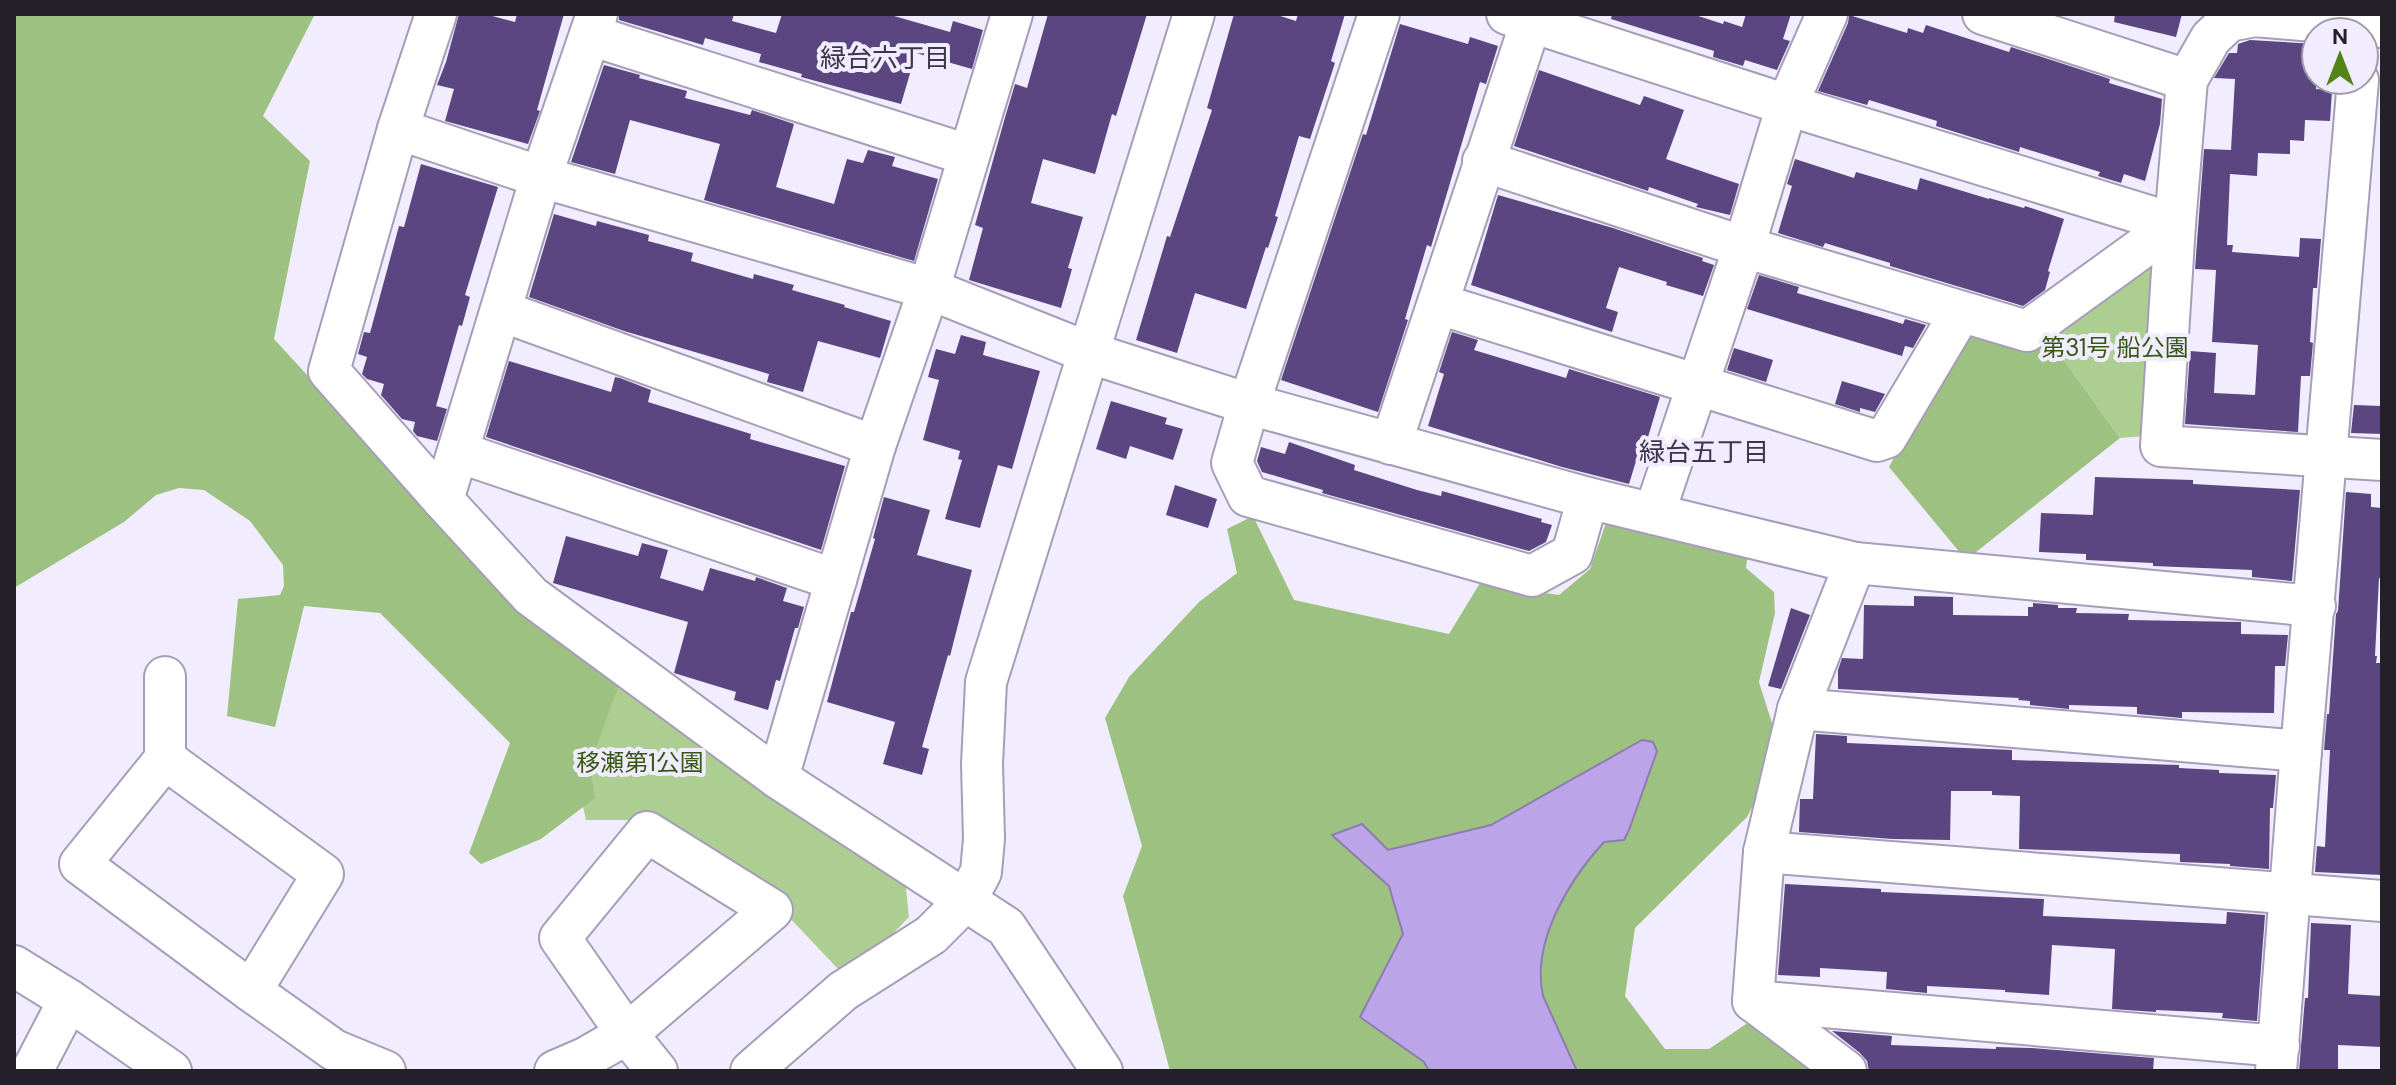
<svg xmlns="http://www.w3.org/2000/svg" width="2396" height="1085" font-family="'DM Sans','Noto Sans JP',sans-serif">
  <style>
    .green { fill: #accf91 }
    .forest { fill: #9dc180 }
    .water { fill: #bba5e8; stroke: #8d7daf; stroke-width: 2 }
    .building { fill: #5b4681 }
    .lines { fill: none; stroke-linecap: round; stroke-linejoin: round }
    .minor-casing { stroke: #a69eb8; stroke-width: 44 }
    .minor { stroke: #fff; stroke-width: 40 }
    .labels { text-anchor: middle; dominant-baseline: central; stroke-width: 8; stroke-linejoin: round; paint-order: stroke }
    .park-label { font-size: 24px; fill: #375815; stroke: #f2edfe }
    .neighbourhood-label { font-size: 26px; fill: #3d354b; stroke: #f2edfe }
  </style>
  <rect width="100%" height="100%" fill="#f2edfe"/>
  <g class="green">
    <path d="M2161 259 2145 436 2120 438 2048 338Z"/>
    <path d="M612 675 905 879 909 917 880 947 839 970 785 913 639 820H586L576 775 589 714Z"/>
  </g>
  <g class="forest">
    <path d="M14 14H315L263 116 310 161 274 339 539 627 618 687 590 765 595 798 541 839 481 864 469 853 510 743 380 613 304 606 275 727 227 716 238 599 280 595 284 586 283 565 250 521 204 490 179 488 156 495 124 522 14 588Z"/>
    <path d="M1960 334 2048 338 2120 438 1966 560 1889 467Z"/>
    <path d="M1253 516 1294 600 1449 634 1480 583 1559 595 1590 569 1607 520 1748 553 1746 568 1774 592 1775 613 1759 682 1777 739 1772 769 1747 817 1635 928 1625 996 1665 1049H1709L1752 1020 1811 1071H1577L1543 996C1531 942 1569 880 1604 842L1624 840 1642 740 1491 825 1388 850 1362 824 1333 836 1389 886 1403 934 1361 1017 1424 1062 1429 1071H1170L1123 896 1142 846 1105 718 1129 677 1199 602 1237 573 1227 529Z"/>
  </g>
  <path class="water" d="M1642 740 1653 742 1657 751 1629 830 1624 840 1604 842C1569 880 1531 942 1543 996L1577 1071H1429L1424 1062 1360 1017 1403 934 1389 886 1332 835 1362 824 1388 850 1491 825Z"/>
  <g class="building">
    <path d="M459 14H485L515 22 517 14H564L537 110 540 111 528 144 445 121 454 89 437 85 446 62Z"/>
    <path d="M619 14H734L732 21 776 33 782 14H887L950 32 953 21 983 30 972 69 916 53 901 104 801 77 802 74 759 62 761 54 705 38 703 45 619 20Z"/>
    <path d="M1048 14H1147L1116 116 1112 114 1095 174 1043 159 1031 203 1083 217 1068 268 1072 269 1061 308 969 280 983 228 975 225 1004 121 1015 84 1027 88Z"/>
    <path d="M1234 14H1274L1296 21 1298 14H1345L1331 61 1335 63 1310 139 1299 136 1275 216 1278 217 1268 248 1266 247 1246 309 1195 293 1177 353 1136 340 1167 236 1170 237 1212 110 1207 108Z"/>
    <path d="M1612 14H1692L1723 24 1724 21 1742 27 1746 14H1791L1783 39 1790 41 1777 70 1745 60 1743 66 1713 57 1714 51 1611 19Z"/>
    <path d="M2115 14H2182L2176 37 2114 22Z"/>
    <path d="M1849 15 1907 33 1908 28 1923 33 1926 25 2009 52 2011 47 2110 79 2109 83 2162 99 2160 124 2145 181 2124 174 2121 183 2098 176 2100 172 2020 147 2019 152 1936 126 1937 121 1869 100 1867 105 1818 91 1848 23Z"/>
    <path d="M1400 24 1468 44 1470 37 1498 46 1486 84 1480 82 1431 247 1427 245 1405 319 1408 320 1378 412 1281 380 1363 134 1366 135Z"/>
    <path d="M2250 40 2316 44V89L2332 90 2330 121 2305 120 2304 141 2290 140V154L2258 153 2257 176 2230 174 2227 245H2233L2232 252 2299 257 2300 238 2321 239 2317 288H2313L2310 342 2313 343 2310 376H2301L2298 432 2185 424 2190 351 2216 353 2214 393 2255 395 2258 345 2212 342 2216 270 2195 269 2204 149 2231 150 2235 79 2214 78 2229 53H2237L2238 44Z"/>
    <path d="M604 65 640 75 639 78 687 91 685 98 750 115 752 110 794 124 776 187 834 204 847 159 863 163 868 150 895 157 892 166 938 179 914 261 704 200 720 144 630 120 615 174 571 162Z"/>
    <path d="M1539 70 1640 105 1644 96 1684 110 1666 159 1739 184 1730 215 1696 207 1698 204 1649 187 1648 191 1514 146Z"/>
    <path d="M1795 159 1854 178 1856 172 1917 190 1920 178 1989 199V198L2024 208 2025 206 2064 219 2048 271 2050 272 2045 290 2023 306 1890 266V263L1825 243 1823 247 1778 233 1792 186 1787 184Z"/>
    <path d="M421 164 498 187 465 295 470 297 462 326 459 325 436 406 447 409 437 441 417 436 413 431 415 422 402 419 381 395 384 384 367 379 362 374 367 357 358 354 364 332 370 333 399 226 404 227Z"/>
    <path d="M1498 195 1613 228 1703 258 1702 261 1714 265 1703 296 1666 285 1667 282 1619 267 1606 308 1618 312 1612 332 1471 285Z"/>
    <path d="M554 214 596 226 597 221 649 235 648 241 693 253 691 261 753 279 754 274 794 285 792 290 845 305 844 307 891 321 880 358 818 341 803 392 767 382 769 374 624 331 529 297Z"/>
    <path d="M1759 275 1799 287 1797 293 1880 317 1903 324 1905 319 1926 325 1913 348 1905 346 1902 356 1747 309Z"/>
    <path d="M1452 332 1478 340 1474 350 1566 378 1569 369 1660 397 1648 437 1644 435 1629 484 1562 467 1428 426 1444 374 1439 372Z"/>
    <path d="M961 335 986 342 983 355 1040 371 1012 469 998 465 980 528 945 519 962 460 958 459 960 451 923 440 939 380 928 377 936 349 955 354Z"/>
    <path d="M1734 348 1773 360 1766 382 1727 370Z"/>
    <path d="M509 361 611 392 615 377 620 378 651 390 648 402 751 434 750 439 845 466 821 550 486 437Z"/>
    <path d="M1842 381 1885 394 1875 412 1860 408V412L1835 404Z"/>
    <path d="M1111 401 1167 418 1165 424 1183 429 1173 460 1130 446 1126 459 1096 449Z"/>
    <path d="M2354 405 2382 406V434L2351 433Z"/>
    <path d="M1289 442 1355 465 1354 470 1417 490 1441 496 1442 491 1542 519 1541 522 1552 525 1546 542 1529 551 1322 493 1323 490 1262 472 1257 461 1261 447 1285 454Z"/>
    <path d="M2095 477 2193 480V484L2300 490 2292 581 2252 577V570L2153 566V563L2086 560V554L2039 552 2041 513 2093 515Z"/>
    <path d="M1175 485 1217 499 1208 528 1166 515Z"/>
    <path d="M2346 492 2371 494V507L2382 508V579L2379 578 2375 656H2377L2376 663H2382V875L2315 872 2317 846 2325 847 2330 750H2324L2327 714H2329L2336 614 2338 611Z"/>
    <path d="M884 497 930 510 917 555 972 570 950 656 948 655 922 747 929 749 922 775 883 764 895 722 827 702 851 612H854L875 539 873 538Z"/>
    <path d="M566 536 638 556 642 543 668 550 660 578 703 591 710 568 755 581 756 577 787 588 783 601 804 607 798 628H795L780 681 776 680 768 710 734 700 736 692 674 673 688 622 553 583Z"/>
    <path d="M1914 596 1953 597V615L2028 616V607H2033V603L2058 605V608H2077L2076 613 2129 614 2128 620 2241 622V634L2288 635 2285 666H2275L2274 713 2182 712V718L2137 714V707L2069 705V709L2030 705V701L2018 700 2019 698 1838 689V670L1842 658 1863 659 1864 605 1914 606Z"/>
    <path d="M1791 608 1810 615 1781 689 1768 686Z"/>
    <path d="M1816 734 1847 736V743L2012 750V760L2179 765V768L2219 770V773L2276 775 2273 808H2270L2269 869 2230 866V864L2180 862V854L2019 849 2020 796 1992 795V791H1951L1950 840 1893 839 1799 832 1800 799H1813Z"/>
    <path d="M1785 884 1881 889V892L2044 899 2043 916 2226 924 2227 912 2265 915 2257 1021 2222 1018 2223 1013 2156 1010V1012L2112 1009 2115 949 2052 945 2049 995 2005 992V990L1927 986V993L1886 989 1887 972 1820 968V977L1778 975Z"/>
    <path d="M2311 923 2351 925 2348 994 2382 996V1047L2338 1045V1071H2299L2305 998H2308Z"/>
    <path d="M1832 1031 1892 1036 1891 1045 1996 1049V1047L2031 1048 2154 1058 2153 1071H1869L1867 1061 1860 1053Z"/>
  </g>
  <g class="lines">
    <g class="minor-casing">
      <g id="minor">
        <path d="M1379 14 1249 404 1232 463 1248 496 1532 576 1572 554 1588 498"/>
        <path d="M1507 14 1787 105 2175 224 2161 446 2382 460"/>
        <path d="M1983 14 2187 80"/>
        <path d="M590 35 968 155"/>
        <path d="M398 129 436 14"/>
        <path d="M1483 161 1744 247 2027 331 2175 224 2187 80 2211 38 2229 21 2255 16 2382 27"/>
        <path d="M1439 304 1877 441 1886 438 1961 312"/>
        <path d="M501 311 875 446"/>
        <path d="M1391 444 1531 22"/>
        <path d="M458 452 836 580"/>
        <path d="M443 500 541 177 597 14"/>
        <path d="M1654 514 1744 247 1787 105 1827 14"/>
        <path d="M1855 563 2315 606"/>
        <path d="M165 677V759L80 864 251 991 334 1050 385 1071"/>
        <path d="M1798 709 2301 751"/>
        <path d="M165 759 323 874 251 991"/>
        <path d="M778 778 875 446 929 289 1012 14"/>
        <path d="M1764 852 2382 901"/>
        <path d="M14 966 69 1000 171 1071"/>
        <path d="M1753 1001 2279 1046"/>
        <path d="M32 1071 69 1000"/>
        <path d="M555 1071 585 1058 627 1034 772 910 647 832 560 938 627 1034 657 1071"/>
        <path d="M751 1071 843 991 931 935 966 900 981 872 984 839 982 764 986 682 1194 14"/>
        <path d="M1102 1071 1006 927 778 778 531 596 443 500 329 371 398 129 541 177 929 289 1087 352 1249 404 1588 498 1855 563 1798 709 1764 852 1753 1001 1846 1071"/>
        <path d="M2276 1071 2301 751 2358 80"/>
      </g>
    </g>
    <use href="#minor" class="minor"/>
  </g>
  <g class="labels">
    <g class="park-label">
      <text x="2115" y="347">第31号 船公園</text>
      <text x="640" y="762">移瀬第1公園</text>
    </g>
    <g class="neighbourhood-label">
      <text x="885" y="58">緑台六丁目</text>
      <text x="1704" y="452">緑台五丁目</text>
    </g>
  </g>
  <rect width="2396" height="1085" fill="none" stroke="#23202a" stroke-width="32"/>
  <g transform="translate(2340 56)"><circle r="38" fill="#f2edfe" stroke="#9f9ba9" stroke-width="2"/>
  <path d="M0-6L14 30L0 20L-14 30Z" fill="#528418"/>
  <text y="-12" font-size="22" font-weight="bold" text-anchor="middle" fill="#23202a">N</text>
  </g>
</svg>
